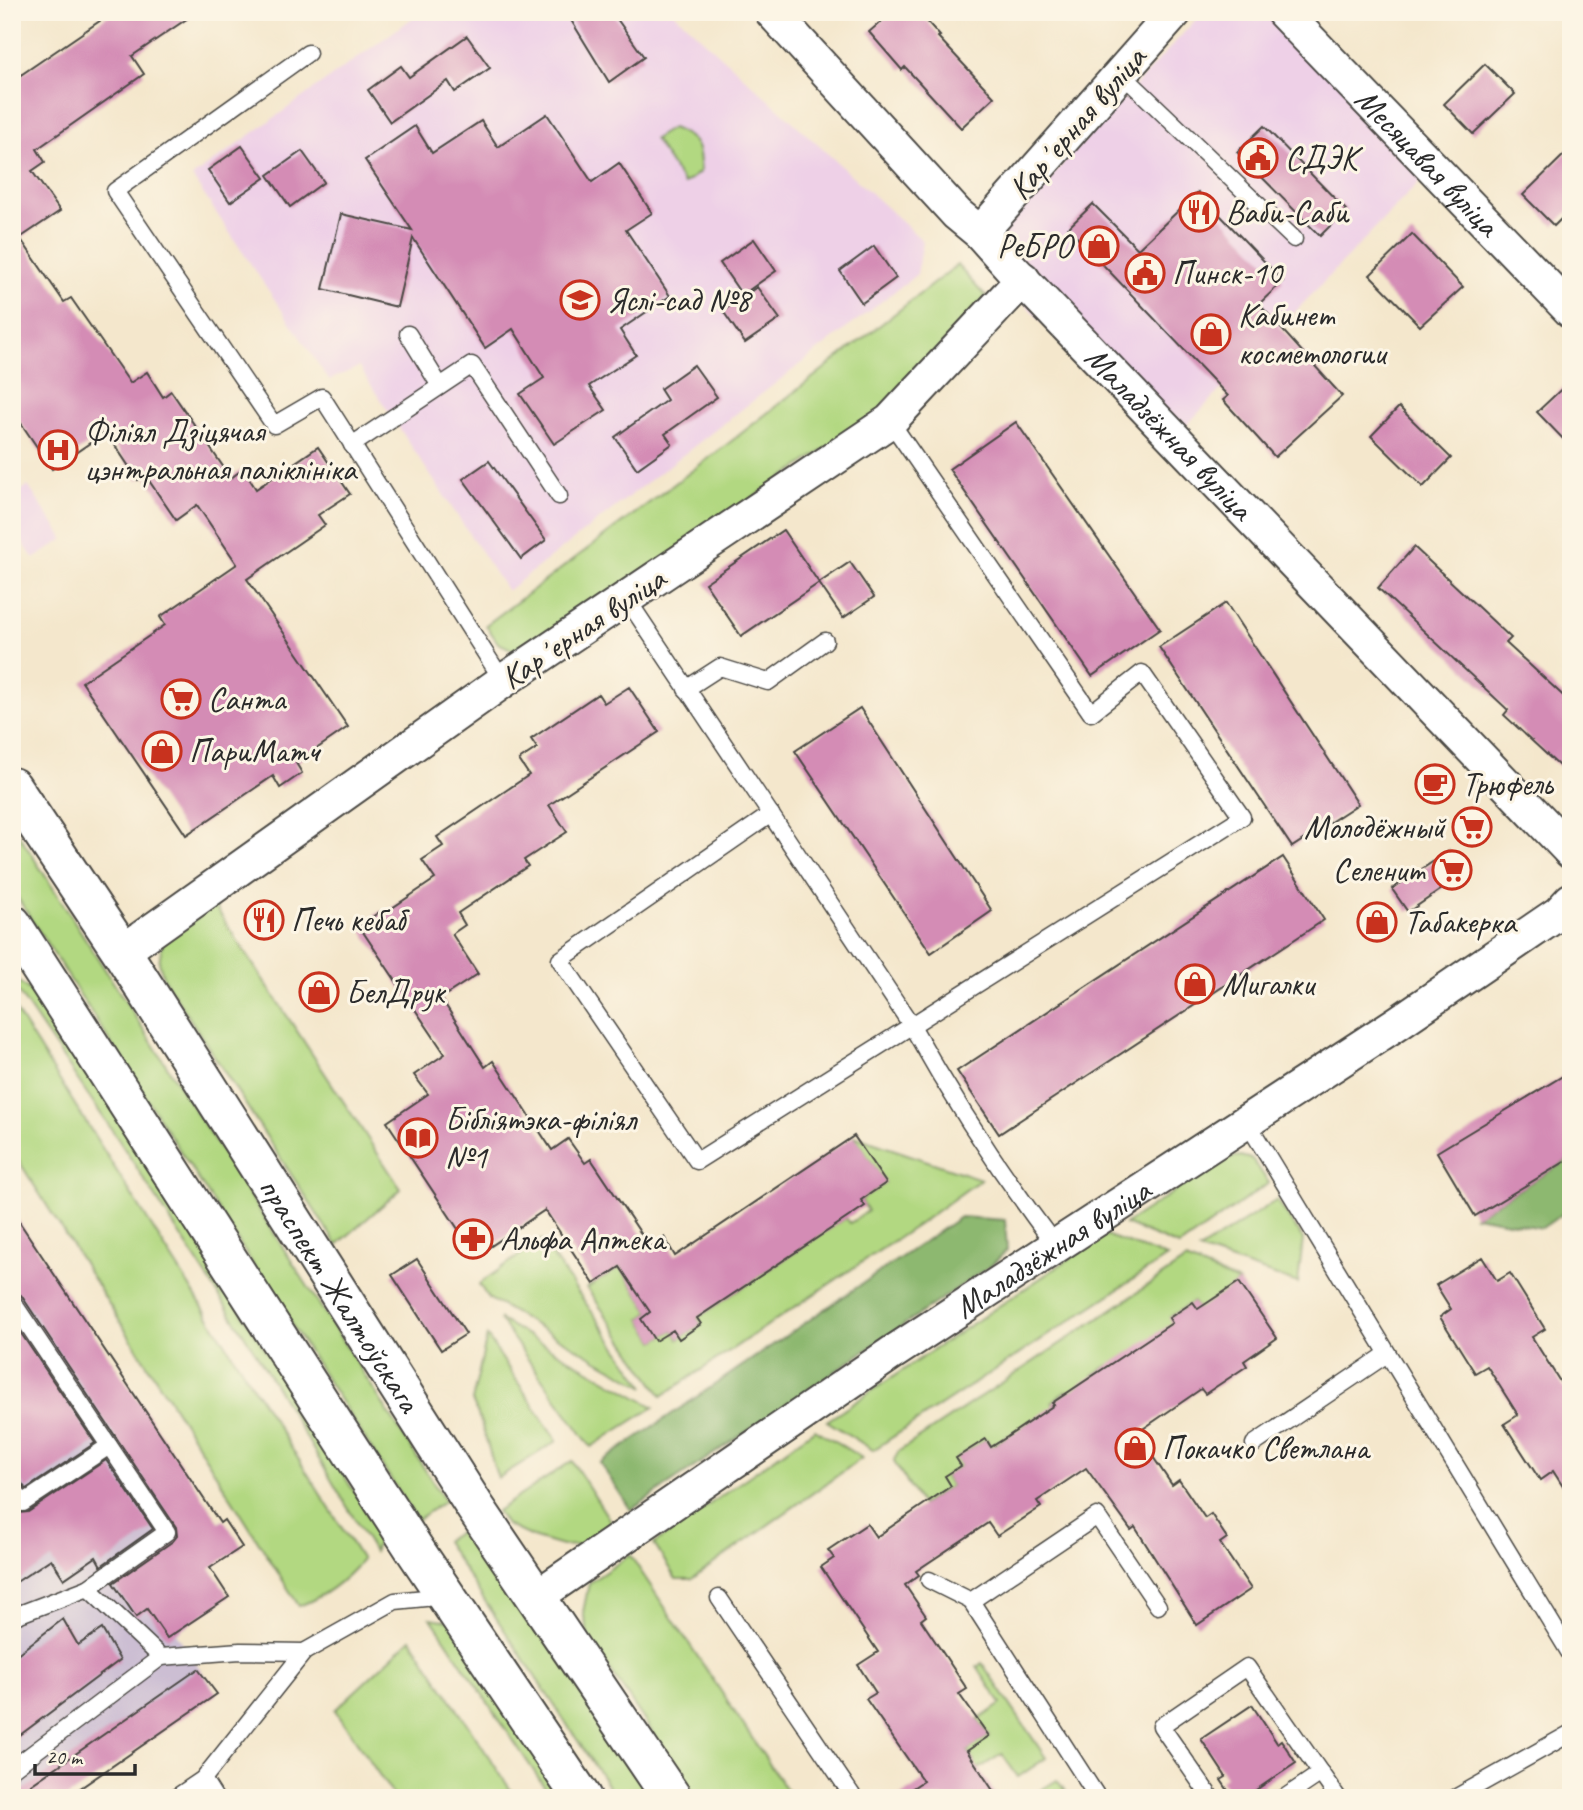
<svg xmlns="http://www.w3.org/2000/svg" width="1583" height="1810" font-family="Caveat,sans-serif">
  <style>
    .built { fill: #eed0e7 }
    .industrial { fill: #ccbed3 }
    .green { fill: #b2d881; stroke: #6e8256; stroke-width: 2 }
    .forest { fill: #8db86f; stroke: #5c724d; stroke-width: 2 }
    .building { fill: #d48cb5 }
    .lines { fill: none; stroke-linecap: round; stroke-linejoin: round }
    .lane-casing { stroke: #494743; stroke-width: 19 }
    .street-casing { stroke: #494743; stroke-width: 37 }
    .primary-casing { stroke: #494743; stroke-width: 42 }
    .lane { stroke: #fff; stroke-width: 16 }
    .street { stroke: #fff; stroke-width: 33 }
    .primary { stroke: #fff; stroke-width: 38 }
    .labels { text-anchor: middle; dominant-baseline: central; stroke-width: 6; stroke-linejoin: round; paint-order: stroke }
    .street-label { font-size: 33px; fill: #2b2b2b; stroke: #fcf5e5 }
    .poi-label { font-size: 33px; fill: #2b2b2b; stroke: #fcf5e5; text-anchor: start }
  </style>
  <rect width="100%" height="100%" fill="#fcf5e5"/>
  <filter id="ink" filterUnits="userSpaceOnUse"><feTurbulence type="fractalNoise" baseFrequency=".0143" numOctaves="2"/><feDisplacementMap in="SourceGraphic" scale="14" xChannelSelector="R" yChannelSelector="G"/><feConvolveMatrix kernelMatrix="1 2 1 2 8 2 1 2 1" color-interpolation-filters="sRGB"/></filter>
  <filter id="wash" filterUnits="userSpaceOnUse"><feTurbulence type="fractalNoise" baseFrequency=".00686" numOctaves="4" result="noise"/><feDisplacementMap in="SourceGraphic" scale="28" xChannelSelector="R" yChannelSelector="G"/><feGaussianBlur stdDeviation="1.57" result="paint"/><feColorMatrix in="noise" values="0 0 0 0 0 0 0 0 0 0 0 0 0 0 0 0 0 1.4 0 .05"/><feComposite in="paint" operator="in"/></filter>
  <g filter="url(#wash)">
    <rect width="100%" height="100%" fill="#f4e7cc"/>
    <g class="built">
      <path d="M421 12H673L923 241 917 274 507 591 359 367 329 380 192 177Z"/>
      <path d="M1203 12H1296L1442 158 1163 450 979 255Z"/>
      <path d="M28 486 64 539 34 559 12 526V496Z"/>
    </g>
    <path class="industrial" d="M12 1211 219 1522 224 1520 242 1547 210 1568 229 1597 176 1633 217 1694 66 1798H12Z"/>
    <g class="green">
      <path d="M672 128C696 138 701 145 700 172L684 184 654 139Z"/>
      <path d="M957 265 986 297 883 410 522 654 498 643 486 625 729 443Z"/>
      <path d="M12 824 445 1501 417 1520 12 889Z"/>
      <path d="M214 905 401 1189 337 1245 164 979 159 962 163 941Z"/>
      <path d="M12 977 39 997 152 1169 360 1501 379 1538 374 1552 256 1353 118 1139 12 983Z"/>
      <path d="M12 1005 362 1560C345 1580 323 1597 299 1606L12 1150Z"/>
      <path d="M854 1136 981 1179 919 1224 662 1396 587 1288 620 1267 650 1312 641 1319 655 1341 673 1330 679 1339 701 1324 697 1318 846 1218 850 1223 868 1211 861 1200 885 1183Z"/>
      <path d="M1240 1156 1252 1159 1269 1183 1179 1246 1125 1224 1213 1166 1227 1158Z"/>
      <path d="M1277 1200 1303 1239 1298 1283 1199 1250Z"/>
      <path d="M1105 1235 1167 1257 873 1450 827 1421Z"/>
      <path d="M541 1240 645 1387 488 1298 479 1284Z"/>
      <path d="M1186 1260 1239 1282 1200 1312 1193 1302 1170 1317 1176 1329 1117 1377 1108 1365 1093 1375 1101 1387 1076 1404 1067 1391 1052 1401 1060 1415 1032 1420 1024 1426 1030 1435 1013 1446 1007 1436 991 1447 986 1439 957 1458 961 1466 945 1477 951 1486 922 1505 894 1462 898 1452Z"/>
      <path d="M499 1319 654 1407 591 1447Z"/>
      <path d="M487 1336 557 1441 498 1478C488 1452 485 1426 472 1401Z"/>
      <path d="M815 1429 862 1458 692 1579H676L654 1544Z"/>
      <path d="M572 1461 611 1522 580 1545 562 1546 532 1537 506 1525 497 1511Z"/>
      <path d="M473 1523 656 1798H616L445 1541Z"/>
      <path d="M630 1555 792 1798H697L589 1639 583 1612 589 1583Z"/>
      <path d="M431 1618 450 1621 572 1798H552Z"/>
      <path d="M411 1639 516 1798H395L335 1710Z"/>
      <path d="M982 1663 1046 1758 1018 1777 1002 1754 978 1769 967 1751 989 1736 978 1720 1001 1704 977 1667Z"/>
      <path d="M1057 1780 1070 1798H1032L1031 1796Z"/>
    </g>
    <g class="forest">
      <path d="M1571 1158V1208L1542 1228 1475 1216Z"/>
      <path d="M960 1217 1005 1220 1007 1250 993 1264 631 1510 600 1463Z"/>
    </g>
    <g id="blocks">
      <g class="building">
        <path d="M113 12H197L132 56 144 74 37 149 45 162 32 171 60 211 20 238 64 302 71 298 130 383 147 372 163 397 171 391 231 478 243 469 256 489 318 447 350 494 318 515 325 525 247 579 348 727 296 763 302 773 280 788 273 776 186 835 82 682 165 625 160 617 237 564 197 505 176 520 145 475 138 480 106 432 52 469 12 410V81Z"/>
        <path d="M566 12H612L644 57 609 82Z"/>
        <path d="M892 12H919L940 36 938 37 994 97 961 128 905 67 902 70 869 32Z"/>
        <path d="M467 36 490 68 455 92 448 81 390 122 368 90 401 66 409 77Z"/>
        <path d="M1485 64 1515 94 1473 134 1444 104Z"/>
        <path d="M547 114 592 182 619 163 652 213 626 230 670 296 620 330 636 355 589 386 606 410 554 444 520 394 544 378 513 329 485 348 413 238 397 307 323 289 341 214 412 230 365 160 415 126 432 153 481 121 498 147Z"/>
        <path d="M1264 126 1346 210 1320 236 1237 152Z"/>
        <path d="M242 146 265 178 230 202 208 170Z"/>
        <path d="M1571 148V209L1554 226 1523 195Z"/>
        <path d="M302 151 324 182 290 207 268 175Z"/>
        <path d="M1198 192 1283 281 1259 304 1342 396 1275 457 1223 400 1228 396 1068 228 1093 204 1138 249Z"/>
        <path d="M1412 234 1463 287 1420 326 1370 275Z"/>
        <path d="M754 239 776 271 742 295 720 263Z"/>
        <path d="M874 246 896 278 862 303 840 271Z"/>
        <path d="M757 287 780 319 745 343 723 311Z"/>
        <path d="M694 365 717 397 665 434 672 444 637 469 615 437 667 400 660 389Z"/>
        <path d="M1571 380V447L1537 412Z"/>
        <path d="M1399 407 1451 458 1423 487 1371 436Z"/>
        <path d="M1016 422 1160 629 1092 676 949 469Z"/>
        <path d="M489 461 546 540 521 559 463 479Z"/>
        <path d="M783 530 819 583 741 636 705 583Z"/>
        <path d="M1414 547 1511 638 1506 643 1571 703V777L1504 715 1508 710 1378 588Z"/>
        <path d="M850 562 874 597 843 618 819 583Z"/>
        <path d="M1226 603 1358 804 1292 847 1159 647Z"/>
        <path d="M629 687 659 732 549 805 567 832 524 860 528 866 458 913 465 925 452 934 478 974 441 998 485 1067 493 1061 552 1150 568 1139 585 1163 591 1159 650 1247 664 1237 675 1256 854 1136 886 1183 861 1200 865 1206 697 1318 701 1324 679 1339 673 1330 655 1341 641 1319 650 1312 620 1267 594 1284 545 1210 476 1256 387 1122 428 1094 414 1075 445 1054 359 926 381 911 383 914 435 879 422 860 443 846 437 837 529 775 519 760 537 748 531 739 598 694 604 703Z"/>
        <path d="M860 708 992 911 931 953 795 751Z"/>
        <path d="M1449 851 1464 874 1408 912 1392 889Z"/>
        <path d="M1283 857 1324 920 999 1134 957 1071Z"/>
        <path d="M1571 1071V1158L1475 1216 1437 1152Z"/>
        <path d="M12 1211 220 1523 224 1520 242 1547 210 1568 229 1597 167 1638 147 1609 136 1617 113 1583 173 1541 177 1536 176 1527 21 1295 12 1291Z"/>
        <path d="M1482 1257 1497 1281 1510 1273 1545 1329 1532 1337 1571 1399V1499L1553 1471 1540 1480 1504 1424 1518 1415 1487 1366 1475 1373 1440 1317 1451 1309 1436 1285Z"/>
        <path d="M417 1259 466 1334 441 1350 392 1275Z"/>
        <path d="M1239 1282 1277 1338 1244 1361 1247 1366 1205 1394 1201 1389 1137 1433 1172 1485 1179 1480 1205 1518 1211 1514 1227 1538 1220 1543 1251 1589 1197 1625 1135 1527 1131 1530 1086 1468 1037 1501 1041 1507 997 1536 988 1523 916 1571 919 1575 905 1585 926 1616 921 1620 967 1689 959 1694 989 1736 967 1751 998 1798H898L923 1781 866 1699 876 1693 858 1665 878 1652 821 1567 834 1558 828 1550 867 1524 876 1537 951 1486 945 1476 961 1466 956 1458 986 1439 991 1447 1007 1437 1054 1405 1052 1403 1172 1323 1169 1318 1193 1302 1198 1309Z"/>
        <path d="M12 1320 95 1443 26 1489 20 1481 12 1477Z"/>
        <path d="M106 1460 153 1529 101 1566 96 1557 64 1579 51 1559 12 1585V1506L19 1513 28 1512Z"/>
        <path d="M63 1619 78 1645 102 1629 120 1660 12 1741V1658Z"/>
        <path d="M198 1669 217 1694 66 1798H12Z"/>
        <path d="M1252 1705 1277 1743 1281 1740 1296 1763 1244 1798H1233L1221 1780 1226 1777 1201 1739Z"/>
      </g>
    </g>
  </g>
  <g filter="url(#ink)">
    <use href="#blocks" fill-opacity="0" stroke="#494743" stroke-width="2"/>
    <g class="lines">
      <g class="lane-casing">
        <g id="lane">
          <path d="M308 53 115 191 274 425 322 397 503 681"/>
          <path d="M1121 73 1294 239"/>
          <path d="M408 334 440 386"/>
          <path d="M352 445 472 365 559 496"/>
          <path d="M627 599 912 1026C955 1103 1002 1175 1055 1245"/>
          <path d="M686 689 720 667 768 682 825 641"/>
          <path d="M771 814 560 960 697 1161 1242 817 1142 673 1091 713 890 421"/>
          <path d="M1247 1122 1571 1655"/>
          <path d="M12 1301 167 1532 88 1588"/>
          <path d="M1254 1444 1387 1354"/>
          <path d="M12 1487 23 1503 109 1446"/>
          <path d="M929 1580 971 1601"/>
          <path d="M719 1598 854 1798"/>
          <path d="M12 1617 88 1588 161 1657 240 1651 304 1652 395 1601 445 1596"/>
          <path d="M12 1769 161 1657"/>
          <path d="M203 1779 215 1798"/>
          <path d="M175 1798 203 1779 304 1652"/>
          <path d="M1098 1798 971 1601 1097 1516 1158 1606"/>
          <path d="M1211 1798 1161 1726 1247 1667 1338 1798"/>
          <path d="M1284 1798 1321 1773"/>
          <path d="M1455 1798 1571 1733"/>
        </g>
      </g>
      <g class="street-casing">
        <g id="street">
          <path id="s1" d="M772 12 957 214 980 233 1014 271 1571 852"/>
          <path id="s2" d="M1283 12 1571 311"/>
          <path d="M980 233 1175 12"/>
          <path d="M122 952 503 681 890 421 1023 279"/>
          <path id="s3" d="M536 1597 892 1353 1399 1022 1559 913 1571 900"/>
        </g>
      </g>
      <g class="primary-casing">
        <g id="primary">
          <path id="s4" d="M12 787 122 952 475 1507 672 1798"/>
          <path d="M12 924 413 1547 582 1798"/>
        </g>
      </g>
      <use href="#lane" class="lane"/>
      <use href="#street" class="street"/>
      <use href="#primary" class="primary"/>
    </g>
  </g>
  <defs>
    <g id="civic-ring" transform="scale(2.0125)"><circle r="9.5" fill="#fcf5e5" stroke="#c8321e" stroke-width="1.5"/><path d="M-.6-6.5H3V-4.5H.6V-3L4-1V1h2V6H-6V1h2V-1L-.6-3ZM-1.2 2.5V6h2.4V2.5Z" fill="#c8321e"/></g>
    <g id="restaurant-ring" transform="scale(2.0125)"><circle r="9.5" fill="#fcf5e5" stroke="#c8321e" stroke-width="1.5"/><path d="M-5-6h1v4h1v-4h1v4h1v-4h1v5L-1.5 .5V6h-2V.5L-5-1ZM5-6V6H3V1.5H1.5Q1.5-4 5-6Z" fill="#c8321e"/></g>
    <g id="shop-ring" transform="scale(2.0125)"><circle r="9.5" fill="#fcf5e5" stroke="#c8321e" stroke-width="1.5"/><path d="M-5-2.5h2.3a2.7 3.5 0 0 1 5.4 0H5L5.5 6h-11ZM-1.5-2.5h3a1.5 2.3 0 0 0-3 0Z" fill="#c8321e"/></g>
    <g id="school-ring" transform="scale(2.0125)"><circle r="9.5" fill="#fcf5e5" stroke="#c8321e" stroke-width="1.5"/><path d="M0-5L7-2L0 1L-7-2ZM-4 1L0 2.5L4 1V4Q0 6-4 4Z" fill="#c8321e"/></g>
    <g id="hospital-ring" transform="scale(2.0125)"><circle r="9.5" fill="#fcf5e5" stroke="#c8321e" stroke-width="1.5"/><path d="M-5-5h3v3.5h4V-5h3V5h-3V1.5h-4V5h-3Z" fill="#c8321e"/></g>
    <g id="supermarket-ring" transform="scale(2.0125)"><circle r="9.5" fill="#fcf5e5" stroke="#c8321e" stroke-width="1.5"/><path d="M-6-5.5h2.5l.6 2H6L4.5 2H-2.5L-4.4-4H-6ZM-1.5 3.2a1.3 1.3 0 1 0 .1 0ZM3 3.2a1.3 1.3 0 1 0 .1 0Z" fill="#c8321e"/></g>
    <g id="cafe-ring" transform="scale(2.0125)"><circle r="9.5" fill="#fcf5e5" stroke="#c8321e" stroke-width="1.5"/><path d="M-5.5-4.5H6V0H3Q3 3.5 0 3.5H-2.5Q-5.5 3.5-5.5 0ZM3-3.2v2h1.7v-2ZM-6 4.5H4V6H-6Z" fill="#c8321e"/></g>
    <g id="library-ring" transform="scale(2.0125)"><circle r="9.5" fill="#fcf5e5" stroke="#c8321e" stroke-width="1.5"/><path d="M-6-4Q-3-5.5-.7-3.5V5Q-3 3-6 4ZM6-4Q3-5.5 .7-3.5V5Q3 3 6 4Z" fill="#c8321e"/></g>
    <g id="pharmacy-ring" transform="scale(2.0125)"><circle r="9.5" fill="#fcf5e5" stroke="#c8321e" stroke-width="1.5"/><path d="M-2-6h4v4h4v4h-4v4h-4v-4h-4v-4h4Z" fill="#c8321e"/></g>
  </defs>
  <g fill-rule="evenodd">
    <use href="#civic-ring" x="1258" y="158"/>
    <use href="#restaurant-ring" x="1199" y="212"/>
    <use href="#shop-ring" x="1099" y="246"/>
    <use href="#civic-ring" x="1145" y="273"/>
    <use href="#school-ring" x="580" y="300"/>
    <use href="#shop-ring" x="1211" y="334"/>
    <use href="#hospital-ring" x="58" y="450"/>
    <use href="#supermarket-ring" x="181" y="699"/>
    <use href="#shop-ring" x="162" y="751"/>
    <use href="#cafe-ring" x="1435" y="784"/>
    <use href="#supermarket-ring" x="1472" y="827"/>
    <use href="#supermarket-ring" x="1452" y="870"/>
    <use href="#restaurant-ring" x="264" y="920"/>
    <use href="#shop-ring" x="1377" y="922"/>
    <use href="#shop-ring" x="1195" y="984"/>
    <use href="#shop-ring" x="319" y="992"/>
    <use href="#library-ring" x="418" y="1138"/>
    <use href="#pharmacy-ring" x="473" y="1239"/>
    <use href="#shop-ring" x="1135" y="1448"/>
  </g>
  <g class="labels">
    <g class="street-label">
      <text transform="translate(1077 123) rotate(-49)">Карʼерная вуліца</text>
      <text stroke="none"><textPath href="#s2" startOffset="208">Месяцавая вуліца</textPath></text>
      <text stroke="none"><textPath href="#s1" startOffset="579">Маладзёжная вуліца</textPath></text>
      <text transform="translate(583 628) rotate(-34)">Карʼерная вуліца</text>
      <text stroke="none"><textPath href="#s3" startOffset="623">Маладзёжная вуліца</textPath></text>
      <text stroke="none"><textPath href="#s4" startOffset="604">праспект Жалтоўскага</textPath></text>
    </g>
    <g class="poi-label">
      <text x="1285" y="158">СДЭК</text>
      <text x="1226" y="212">Ваби-Саби</text>
      <text x="1072" y="246" text-anchor="end">РеБРО</text>
      <text x="1172" y="273">Пинск-10</text>
      <text x="607" y="300">Яслі-сад №8</text>
      <text x="1238" y="315">Кабинет<tspan x="1238" dy="38">косметологии</tspan></text>
      <text x="85" y="431">Філіял Дзіцячая<tspan x="85" dy="38">цэнтральная паліклініка</tspan></text>
      <text x="208" y="699">Санта</text>
      <text x="189" y="751">ПариМатч</text>
      <text x="1462" y="784">Трюфель</text>
      <text x="1445" y="827" text-anchor="end">Молодёжный</text>
      <text x="1425" y="870" text-anchor="end">Селенит</text>
      <text x="291" y="920">Печь кебаб</text>
      <text x="1404" y="922">Табакерка</text>
      <text x="1222" y="984">Мигалки</text>
      <text x="346" y="992">БелДрук</text>
      <text x="445" y="1119">Бібліятэка-філіял<tspan x="445" dy="38">№1</tspan></text>
      <text x="500" y="1239">Альфа Аптека</text>
      <text x="1162" y="1448">Покачко Светлана</text>
    </g>
  </g>
  <rect width="1583" height="1810" fill="none" stroke="#fcf5e5" stroke-width="42"/>
  <path d="M35 1764v10h100v-10" fill="none" stroke="#2b2b2b" stroke-width="3.5"/>
  <text x="46" y="1764" font-size="21" fill="#2b2b2b" stroke="#fcf5e5" stroke-width="5" paint-order="stroke">20 m</text>
</svg>
